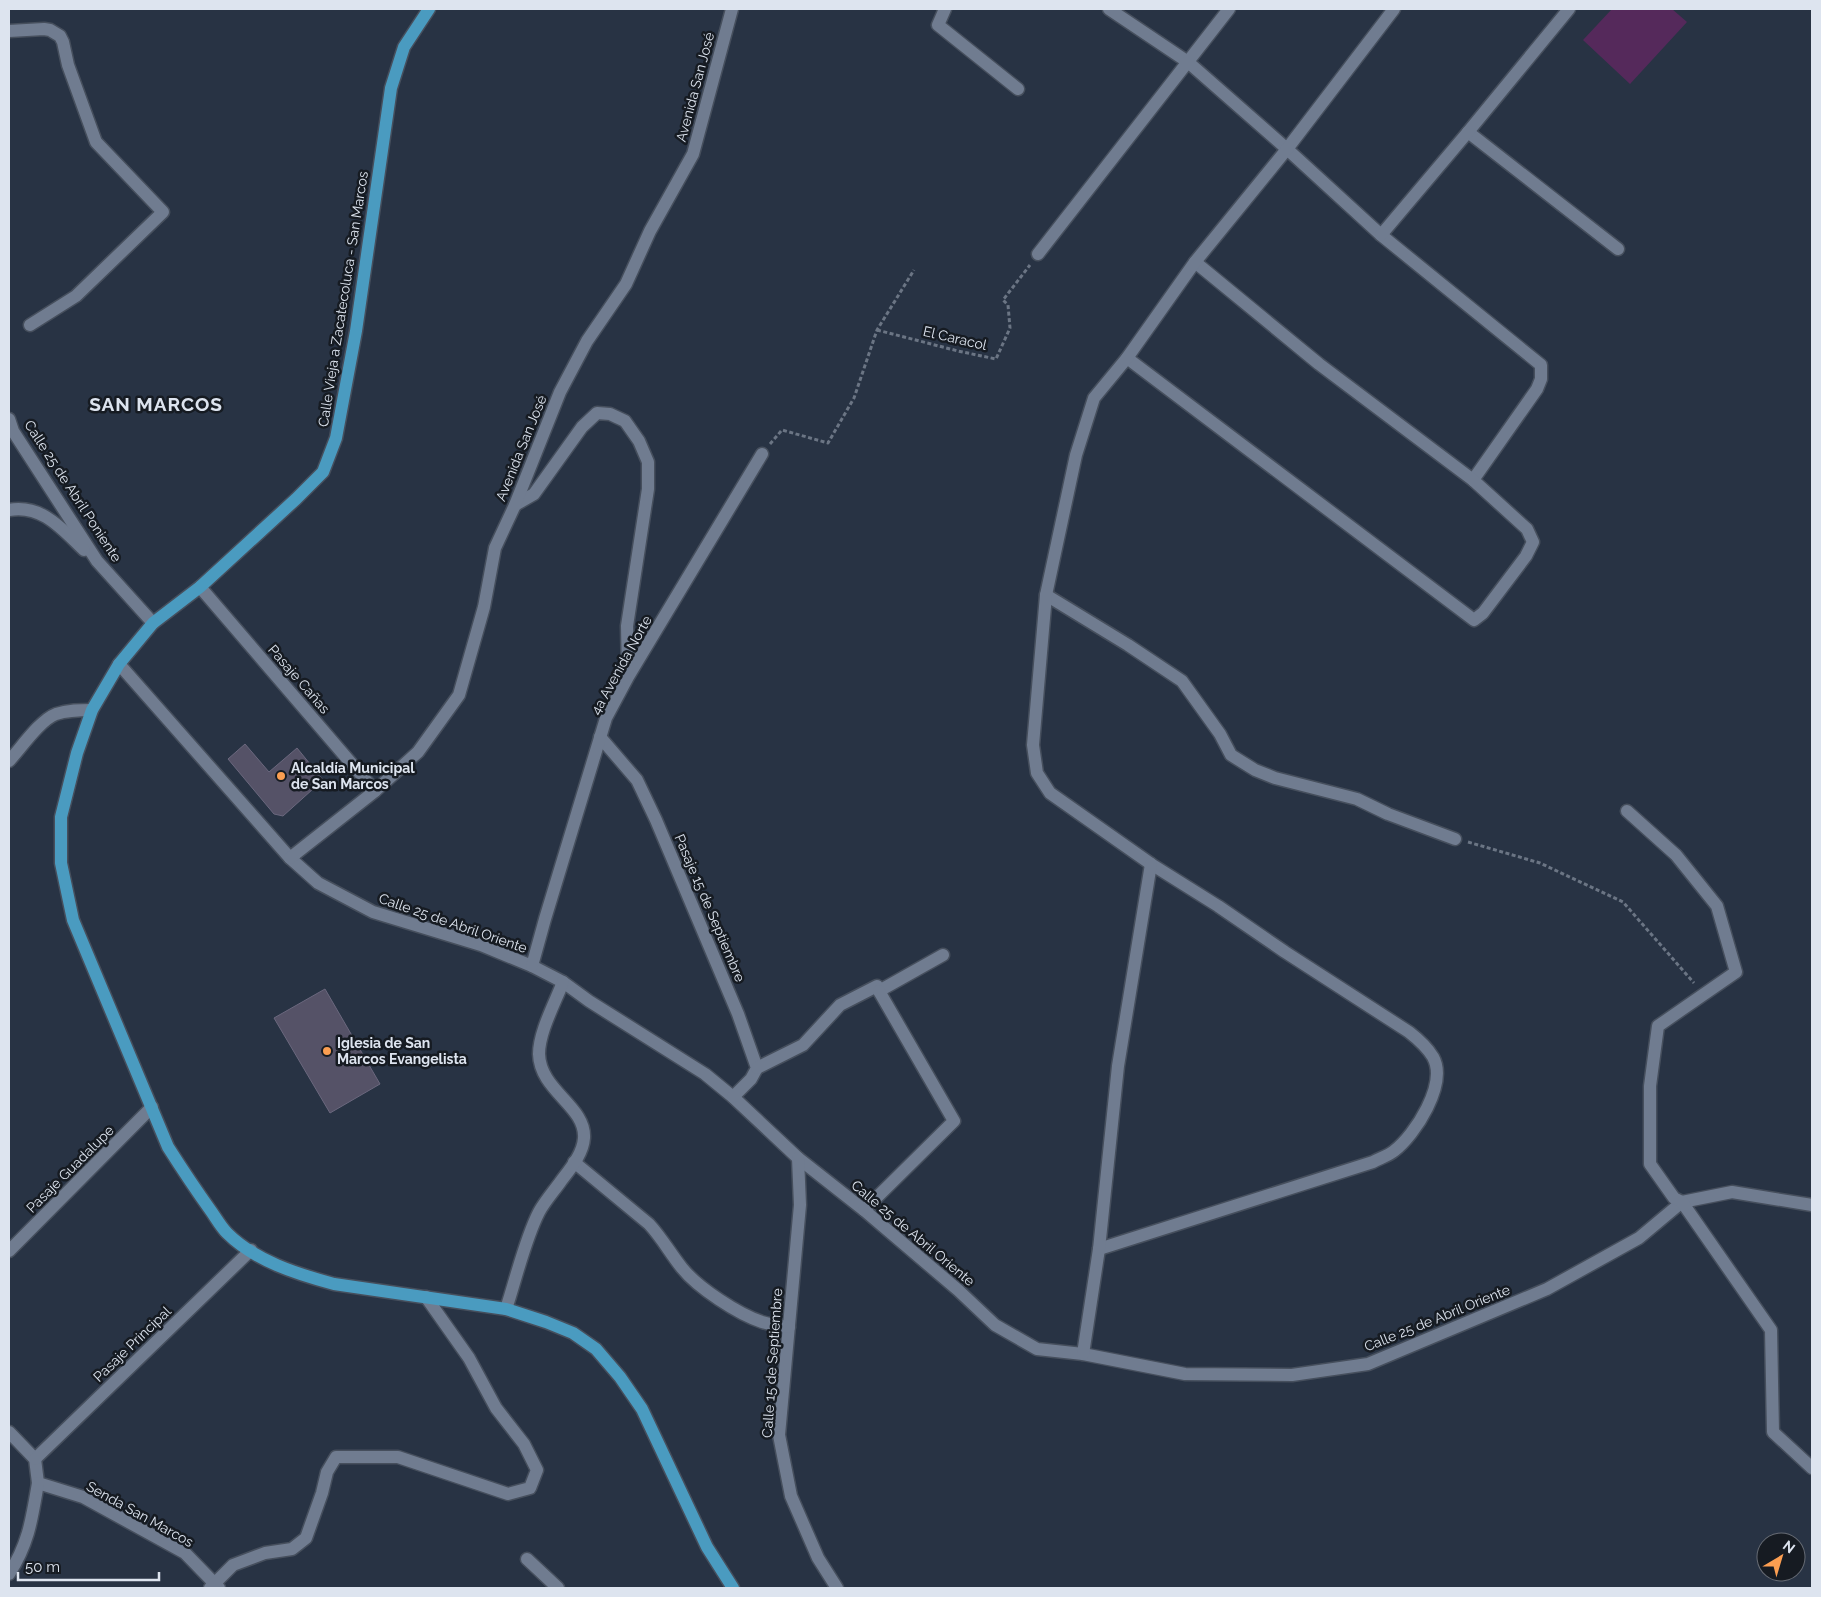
<svg xmlns="http://www.w3.org/2000/svg" width="1821" height="1597" font-family="Raleway,sans-serif">
  <style>
    .green { fill: #55295b }
    .building { fill: #555267; stroke: #6b687e }
    .lines { fill: none; stroke-linecap: round; stroke-linejoin: round }
    .minor-casing { stroke: #464f5d; stroke-width: 15 }
    .major-casing { stroke: #464f5d; stroke-width: 15 }
    .path { stroke: #6b7584; stroke-width: 3; stroke-dasharray: 4 2.5; stroke-linecap: butt }
    .minor { stroke: #707c90; stroke-width: 12 }
    .major { stroke: #4a9bc0; stroke-width: 12 }
    .poi-dot { fill: #fb9e51; stroke: #161b22; stroke-width: 2 }
    .labels { text-anchor: middle; dominant-baseline: central; stroke-width: 5; stroke-linejoin: round; paint-order: stroke }
    .street-label { font-size: 14px; fill: #dde4ef; stroke: #161b22 }
    .poi-label { font-size: 14px; font-weight: bold; fill: #dde4ef; stroke: #161b22; text-anchor: start }
    .district-label { font-size: 19px; font-weight: bold; letter-spacing: 1px; fill: #dde4ef; stroke: #161b22 }
  </style>
  <rect width="100%" height="100%" fill="#283344"/>
  <path class="green" d="M1612 9H1672L1687 22 1630 84 1583 40Z"/>
  <g class="building">
    <path d="M245 744 269 772 297 748 323 780 283 816 274 814 228 759Z"/>
    <path d="M325 989 380 1084 330 1113 274 1018Z"/>
  </g>
  <g class="lines">
    <g class="minor-casing">
      <g id="minor">
        <path d="M945 9 938 25 1018 89"/>
        <path d="M1109 9 1188 62 1287 149 1381 235 1541 365V379L1537 389 1473 480"/>
        <path d="M9 31 44 29 50 30 60 36 63 42 68 65 96 142 163 212 76 296 30 325"/>
        <path d="M1468 132 1618 249"/>
        <path d="M1381 235 1468 132 1569 9"/>
        <path d="M1038 254 1229 9"/>
        <path d="M1127 358 1474 620 1483 613 1526 556 1533 542 1527 529 1473 480 1319 364 1195 262"/>
        <path d="M9 419 13 431 97 561 153 623"/>
        <path d="M515 505 534 494 582 427 597 413 610 414 625 421 639 441 648 462V489L627 626 628 676"/>
        <path d="M9 510C42 504 62 529 84 550"/>
        <path d="M200 587 375 791"/>
        <path d="M1046 595 1128 645 1182 681 1220 734 1231 755 1255 770 1275 778 1357 799 1388 814 1455 839"/>
        <path d="M119 664 290 858 318 883 373 912 481 945 532 966 563 982 589 1001 705 1074 733 1097 798 1158 864 1210 958 1290 995 1325 1037 1349 1083 1354 1185 1374 1292 1375 1368 1364 1547 1289 1639 1238 1682 1202 1732 1192 1812 1205"/>
        <path d="M600 737 637 780 656 820 738 1014 757 1068 751 1079 733 1097"/>
        <path d="M9 761C21 748 40 720 56 714 68 710 80 710 92 710"/>
        <path d="M1627 811 1676 855 1717 906 1736 972 1658 1026 1650 1086V1164L1674 1198 1682 1202 1771 1330 1773 1432 1812 1468"/>
        <path d="M290 858 375 791 418 752 459 695 484 607 495 548 515 505 560 392 587 341 626 284 650 231 693 154 732 9"/>
        <path d="M532 966 545 919 606 718 628 677 762 454"/>
        <path d="M757 1068 803 1045 840 1005 877 986 879 991 943 955"/>
        <path d="M798 1158 800 1205 779 1435 791 1496 818 1558 837 1588"/>
        <path d="M574 1162 649 1224C662 1238 670 1253 682 1268 698 1288 738 1314 762 1322 771 1325 780 1326 789 1327"/>
        <path d="M864 1210 954 1121 879 991"/>
        <path d="M1099 1249 1373 1162C1380 1158 1388 1156 1394 1151 1415 1135 1448 1084 1433 1057 1427 1047 1418 1039 1409 1032L1285 952 1218 906 1151 864 1050 793 1037 773 1033 745 1046 595 1076 455 1094 398 1127 358 1195 262 1287 149 1394 9"/>
        <path d="M9 1251 152 1107"/>
        <path d="M506 1309C516 1279 525 1239 539 1212 545 1201 554 1191 561 1181 570 1169 583 1154 584 1138 586 1106 540 1091 539 1054 539 1032 555 1003 563 982"/>
        <path d="M1083 1354 1099 1249 1118 1066 1151 864"/>
        <path d="M9 1432 35 1459 38 1483 83 1497 185 1553 219 1588"/>
        <path d="M35 1459 251 1250"/>
        <path d="M527 1559 558 1588"/>
        <path d="M9 1574C29 1543 32 1518 38 1483"/>
        <path d="M210 1588 233 1565 265 1553 292 1549 306 1538 322 1493 327 1472 336 1457H398L508 1494 530 1488 537 1470 524 1444 496 1408 469 1358 426 1297"/>
      </g>
    </g>
    <g class="major-casing">
      <path id="major" d="M429 9 404 47 391 88 356 331 336 438 323 472 296 499 200 587 153 623 119 664 92 710 77 753 61 817V863L73 920 168 1147C182 1169 196 1190 211 1211 216 1218 221 1227 227 1233 255 1261 297 1274 334 1284L506 1309 546 1322 573 1333 596 1349 620 1377 642 1409 707 1547 733 1588"/>
    </g>
    <g class="path">
      <path d="M877 330 958 351 996 359 1010 328 1008 305 1003 300 1030 265"/>
      <path d="M770 444 782 430 828 443 854 398 877 330 914 270"/>
      <path d="M1468 842 1540 863 1623 902 1694 983"/>
    </g>
    <use href="#minor" class="minor"/>
    <use href="#major" class="major"/>
  </g>
  <g class="poi-dot">
    <circle cx="281" cy="776" r="5"/>
    <circle cx="327" cy="1051" r="5"/>
  </g>
  <g class="labels">
    <g class="street-label">
      <text transform="translate(695 87) rotate(-75)">Avenida San José</text>
      <text transform="translate(343 299) rotate(-81)">Calle Vieja a Zacatecoluca - San Marcos</text>
      <text transform="translate(955 338) rotate(13)">El Caracol</text>
      <text transform="translate(521 448) rotate(-68)">Avenida San José</text>
      <text transform="translate(73 491) rotate(57)">Calle 25 de Abril Poniente</text>
      <text transform="translate(621 665) rotate(-61)">4a Avenida Norte</text>
      <text transform="translate(299 679) rotate(49)">Pasaje Cañas</text>
      <text transform="translate(710 908) rotate(67)">Pasaje 15 de Septiembre</text>
      <text transform="translate(453 923) rotate(19)">Calle 25 de Abril Oriente</text>
      <text transform="translate(70 1169) rotate(-45)">Pasaje Guadalupe</text>
      <text transform="translate(913 1233) rotate(40)">Calle 25 de Abril Oriente</text>
      <text transform="translate(1437 1318) rotate(-22)">Calle 25 de Abril Oriente</text>
      <text transform="translate(132 1344) rotate(-44)">Pasaje Principal</text>
      <text transform="translate(772 1363) rotate(-86)">Calle 15 de Septiembre</text>
      <text transform="translate(140 1514) rotate(29)">Senda San Marcos</text>
    </g>
    <g class="poi-label">
      <text x="291" y="768">Alcaldía Municipal<tspan x="291" dy="16">de San Marcos</tspan></text>
      <text x="337" y="1043">Iglesia de San<tspan x="337" dy="16">Marcos Evangelista</tspan></text>
    </g>
    <g class="district-label">
      <text x="156" y="404">SAN MARCOS</text>
    </g>
  </g>
  <rect width="1821" height="1597" fill="none" stroke="#dde4ef" stroke-width="20"/>
  <g transform="translate(1781 1557) rotate(38)"><circle r="24" fill="#161b22" stroke="#666b74"/>
  <path d="M0-4L9 19L0 12L-9 19Z" fill="#fb9e51"/>
  <text y="-8" font-size="14" font-weight="bold" text-anchor="middle" fill="#dde4ef">N</text>
  </g>
  <path d="M18 1572v8h141v-8" fill="none" stroke="#dde4ef" stroke-width="2.5"/>
  <text x="25" y="1572" font-size="15" fill="#dde4ef" stroke="#161b22" stroke-width="4" paint-order="stroke">50 m</text>
</svg>
